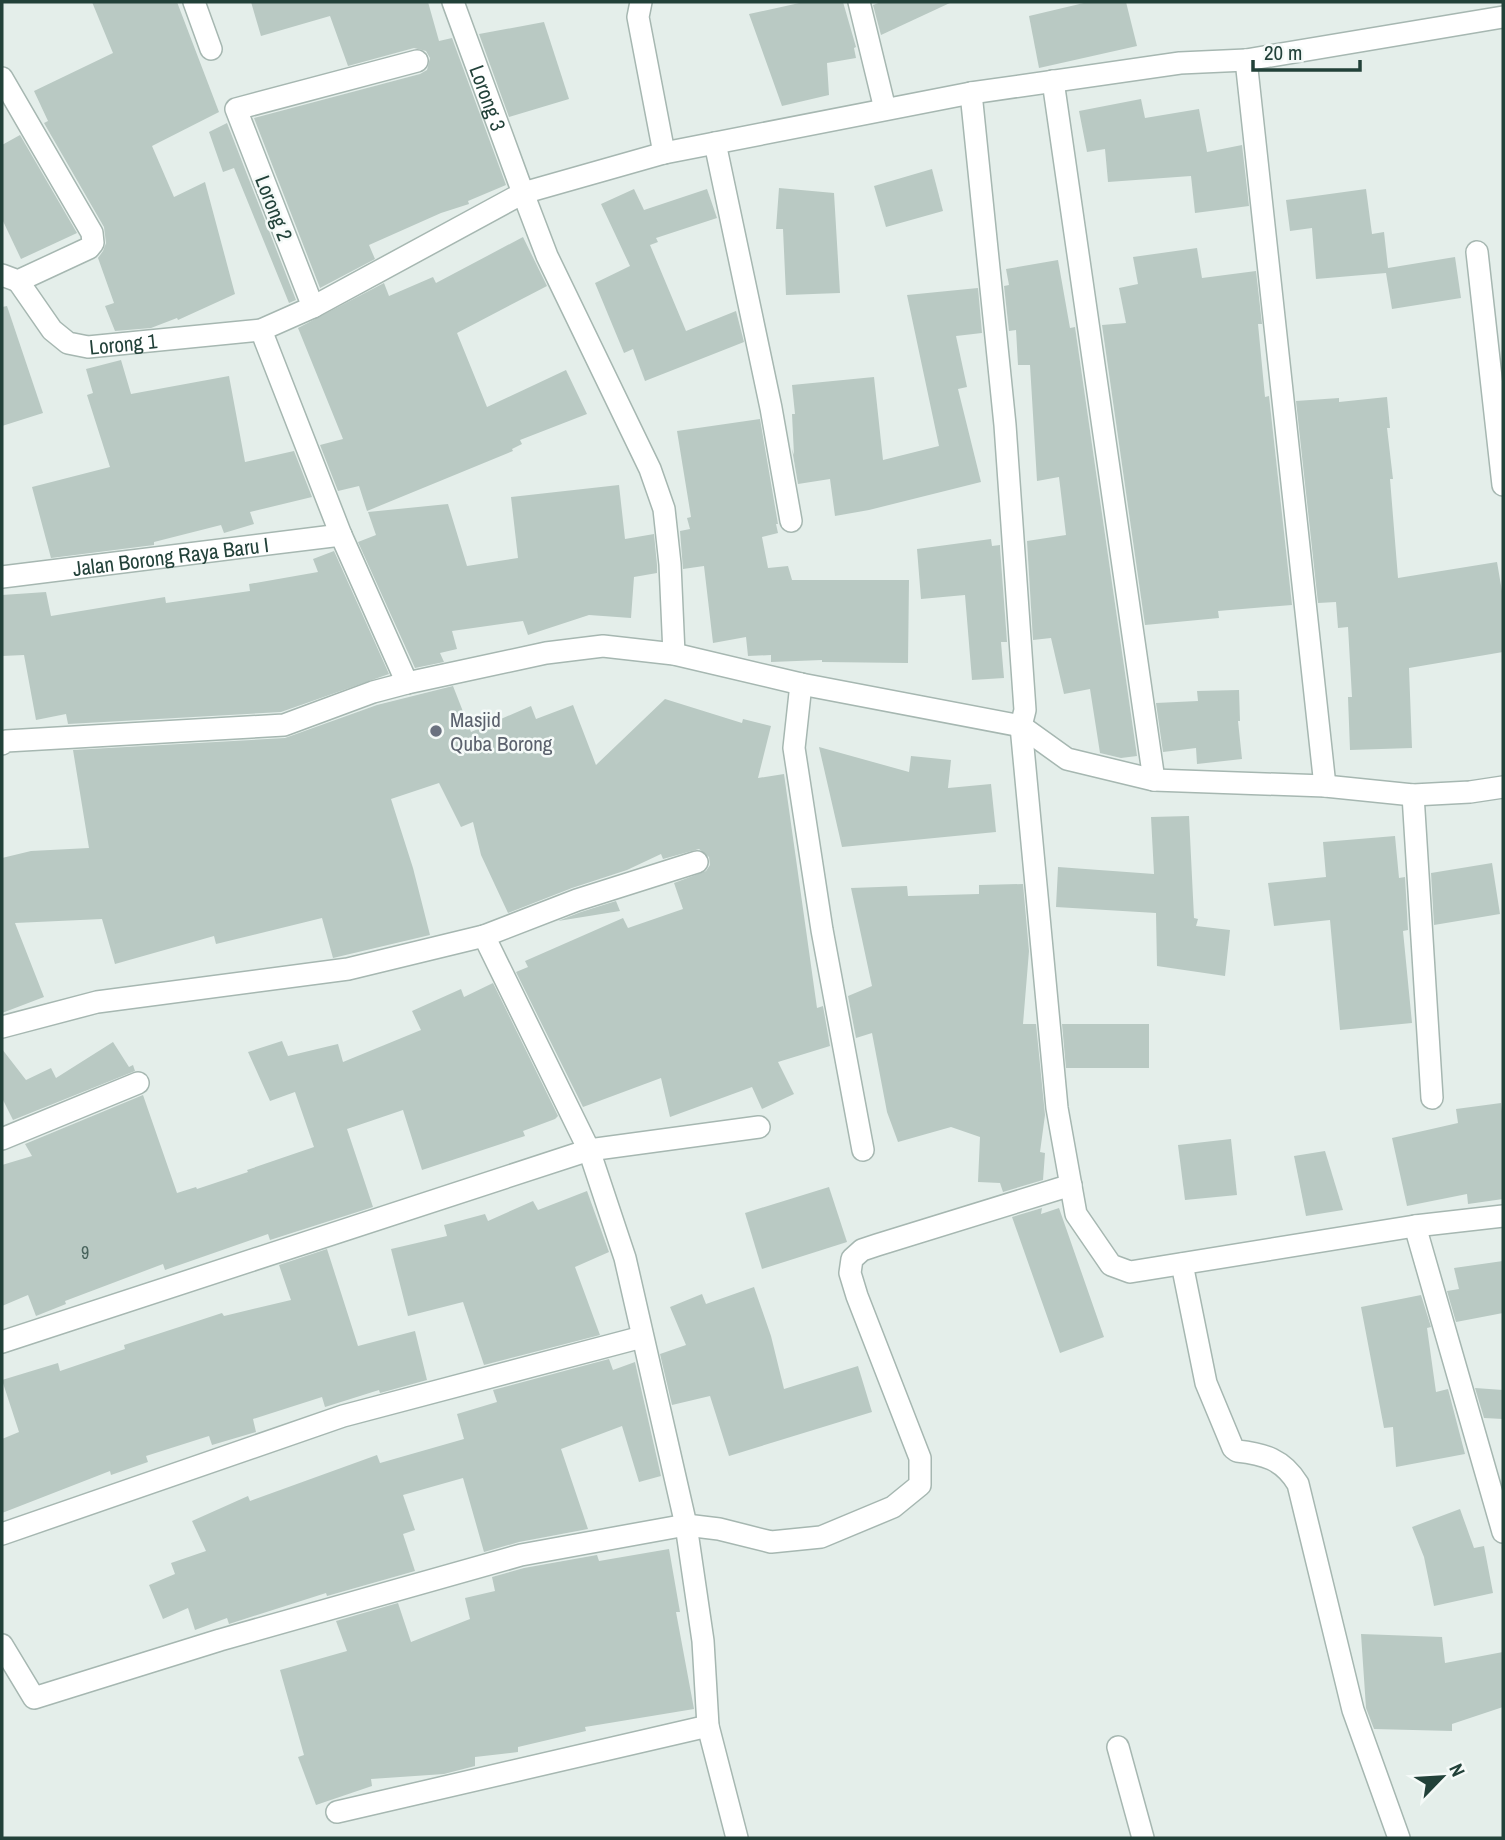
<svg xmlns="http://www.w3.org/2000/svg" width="1505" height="1840" font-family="'Archivo Narrow',sans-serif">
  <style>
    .building { fill: #b9c9c3 }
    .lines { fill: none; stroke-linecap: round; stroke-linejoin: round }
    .minor-casing { stroke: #a6b7b1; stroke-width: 24 }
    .minor { stroke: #fff; stroke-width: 21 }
    .worship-dot { fill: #6b7280; stroke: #f5faf8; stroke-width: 2.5 }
    .labels { text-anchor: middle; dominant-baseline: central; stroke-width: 5; stroke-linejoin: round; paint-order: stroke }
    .number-label { font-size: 18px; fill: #48635c }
    .street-label { font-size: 21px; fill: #224139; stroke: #f5faf8 }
    .worship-label { font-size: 21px; fill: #5b616d; stroke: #f5faf8; text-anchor: start }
  </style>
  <rect width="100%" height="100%" fill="#e4eeea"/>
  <g class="building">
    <path d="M92 2H177L219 112 152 146 174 197 205 182 235 294 178 320 177 318 151 328 115 331 105 306 114 303 98 258 103 251 106 243 104 227 44 123 48 121 34 91 113 53Z"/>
    <path d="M251 2H428L439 41 452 38 506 185 468 201 469 204 441 213 369 245 375 259 320 288 254 118 420 74 427 70 430 58 426 51 414 48 348 66 330 16 261 36Z"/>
    <path d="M804 2H843L856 47 854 48 856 58 827 63 829 95 782 106 749 14Z"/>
    <path d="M881 2H952L881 35 873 5Z"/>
    <path d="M1088 2H1126L1137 46 1039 68 1029 16Z"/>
    <path d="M544 22 569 99 509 117 479 34Z"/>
    <path d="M1141 99 1145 118 1199 109 1207 152 1242 145 1249 206 1195 213 1191 176 1108 182 1105 149 1087 152 1079 111Z"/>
    <path d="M227 123 296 300 289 303 234 168 223 172 209 132Z"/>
    <path d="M20 135 77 233 21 259 2 219V145Z"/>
    <path d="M932 169 943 211 886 227 874 186Z"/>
    <path d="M779 188 834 193 840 293 786 295 783 229H776Z"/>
    <path d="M634 189 644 210 707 189 717 218 656 238 658 242 650 245 686 331 736 311 744 342 645 381 633 349 624 353 595 283 630 266 601 204Z"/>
    <path d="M1366 189 1372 234 1384 232 1388 268 1455 257 1461 298 1392 309 1386 273 1316 279 1312 228 1290 231 1286 200Z"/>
    <path d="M523 237 547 286 457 333 487 407 566 370 587 414 520 440 522 444 512 449 513 451 367 511 359 486 338 491 320 445 343 439 298 328 384 283 389 296 433 277 436 283Z"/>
    <path d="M1197 248 1202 278 1256 271 1262 324H1258L1265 397 1269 396 1292 605 1218 611 1219 618 1145 625 1102 325 1126 323 1119 288 1138 284 1133 257Z"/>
    <path d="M1058 260 1070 328 1075 327 1137 756 1121 758 1100 753 1090 689 1064 694 1051 638 1033 640 1027 541 1066 535 1059 477 1037 481 1030 365H1018L1016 330 1009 331 1004 286 1009 285 1006 269Z"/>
    <path d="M978 288 982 333 956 336 967 387 958 389 981 482 869 510 835 516 830 479 798 484 792 449 794 455 792 414H795L792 385 874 377 883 460 939 446 907 295Z"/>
    <path d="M7 306 43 413 2 426V307Z"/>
    <path d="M121 360 131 394 229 376 245 462 294 451 312 497 250 512 254 524 224 533 221 525 154 542V545L51 558 32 487 110 467 87 395 93 393 86 369Z"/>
    <path d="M1387 397 1390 428H1387L1393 479H1390L1398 578 1497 562 1503 597V652L1409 668 1412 748 1350 750 1348 697H1352L1348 627 1338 628 1336 602 1318 603 1296 401 1339 398V402Z"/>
    <path d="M760 419 778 524H776L778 533 762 537 768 568 788 566 792 580H909L908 663 822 662V660L771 662V655L748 656 746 637 713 643 704 566 683 569 680 531 690 529 687 518 691 517 677 431Z"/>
    <path d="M619 485 625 539 654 534 657 565V573L634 577 631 618 589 615 528 635 523 621 452 631 457 649 440 653 444 662 415 668 358 542 376 535 368 512 448 504 467 566 518 558 511 497Z"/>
    <path d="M991 539 992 546 1000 545V548L1007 642H1001L1004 678 972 680 965 595 921 599 917 549Z"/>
    <path d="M334 551 389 674 281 712 68 724 66 714 36 720 24 655 2 656V595L46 592 51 616 165 597 166 603 250 591 249 584 318 572 313 559Z"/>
    <path d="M453 686 471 732 531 706 536 719 573 705 596 765 665 699 742 723 743 719 771 726 758 778 784 774 817 1008 823 1006 830 1046 778 1062 794 1094 762 1109 752 1087 670 1117 661 1078 583 1107 516 972 528 967 525 961 623 918 628 928 683 909 674 883 706 871 710 865 709 857 699 849 663 859 661 854 627 870 572 888 508 913 481 855 473 822 461 827 439 783 391 799 413 868 430 935 333 958 322 918 216 944 214 936 115 964 102 919 15 923 44 997 2 1013V858L31 851 89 848 73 750 285 738 377 705Z"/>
    <path d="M1239 690 1240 721H1238L1242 759 1197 764 1196 748 1163 752 1156 703 1198 701 1197 691Z"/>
    <path d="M819 747 909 772 911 756 951 760 948 788 991 784 996 832 842 847Z"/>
    <path d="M1189 816 1194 918 1198 919 1196 926 1230 930 1225 976 1157 966 1156 913 1056 907 1058 867 1154 874 1151 817Z"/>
    <path d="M1395 836 1399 878 1405 877 1408 930 1403 931 1412 1023 1340 1030 1330 920 1274 926 1268 883 1326 877 1323 842Z"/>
    <path d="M1492 863 1500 914 1434 925 1431 873Z"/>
    <path d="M1023 884 1029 951 1023 1024H1036L1045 1115 1040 1152 1045 1153 1043 1180 1003 1192 1000 1183 978 1182 980 1137 951 1127 898 1142 887 1112 872 1033 856 1038 848 996 872 986 851 888 907 886 908 896 979 894V885Z"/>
    <path d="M616 901 620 911 558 921 581 912Z"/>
    <path d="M493 983 558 1116 555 1119 523 1131 525 1136 422 1170 403 1110 347 1129 373 1207 270 1240 268 1234 165 1270 163 1264 65 1301 66 1304 36 1316 28 1295 2 1306V1165L32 1156 25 1144 143 1095 177 1193 196 1187 197 1189 248 1172 247 1170 314 1147 295 1092 270 1101 248 1052 282 1041 288 1056 338 1044 343 1062 421 1030 412 1011 461 989 464 997Z"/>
    <path d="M1062 1024H1149V1068H1066Z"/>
    <path d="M113 1042 129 1067 133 1065 135 1071 13 1120 2 1098V1049L26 1080 51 1068 56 1078Z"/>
    <path d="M1501 1103 1503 1120V1199L1468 1204 1467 1194 1407 1206 1392 1138 1458 1123 1456 1109Z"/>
    <path d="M1231 1139 1237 1195 1185 1200 1178 1145Z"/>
    <path d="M1325 1151 1343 1210 1306 1216 1294 1156Z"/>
    <path d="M829 1187 847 1242 762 1269 745 1213Z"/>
    <path d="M587 1191 609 1252 575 1267 600 1335 484 1365 463 1302 408 1316 391 1249 447 1236 444 1225 485 1214 488 1221 533 1201 538 1210Z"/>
    <path d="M1042 1208 1041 1214 1059 1208 1104 1337 1060 1353 1012 1217Z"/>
    <path d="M327 1249 358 1346 415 1331 427 1380 380 1393 379 1390 325 1407 322 1397 253 1419 256 1432 212 1445 209 1436 146 1456 148 1462 111 1475 110 1471 2 1513V1439L19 1432 2 1380 58 1363 60 1371 125 1349 124 1345 222 1313 224 1316 291 1300 279 1265Z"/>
    <path d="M1503 1261V1313L1456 1322 1447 1291 1459 1289 1454 1268Z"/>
    <path d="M754 1287 771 1336 784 1389 858 1366 872 1412 729 1456 710 1396 672 1405 660 1354 686 1345 670 1307 702 1294 706 1304Z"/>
    <path d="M1421 1295 1431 1327 1427 1328 1436 1392 1448 1389 1465 1454 1396 1467 1393 1427 1384 1428 1361 1307Z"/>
    <path d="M609 1359 613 1370 635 1362 661 1476 639 1482 622 1426 561 1449 588 1529 519 1542 484 1552 463 1478 403 1495 415 1530 403 1534 415 1571 327 1596 326 1593 229 1624 227 1618 195 1630 188 1608 163 1619 149 1585 175 1574 171 1563 206 1551 192 1521 248 1496 250 1501 377 1455 380 1463 464 1439 457 1414 497 1402 493 1390Z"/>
    <path d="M1475 1388 1503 1390V1419L1484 1418Z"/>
    <path d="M1460 1509 1474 1548 1484 1546 1493 1593 1434 1606 1424 1557 1412 1527Z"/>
    <path d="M669 1549 680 1612H676L694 1709 585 1727 586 1731 518 1747V1752L475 1757V1766L444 1774 371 1779 372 1786 316 1805 298 1757 304 1755 280 1670 347 1651 336 1621 398 1603 411 1642 470 1619 465 1598 495 1591 492 1577 524 1568 597 1555 599 1561Z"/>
    <path d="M1361 1634 1442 1637 1445 1663 1503 1652V1707L1452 1724V1731L1374 1729 1366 1708Z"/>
  </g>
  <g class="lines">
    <g class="minor-casing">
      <g id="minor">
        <path d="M194 2 211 49"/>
        <path id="s1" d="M453 2 523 193 664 153 971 93 1180 63 1246 60 1503 17"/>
        <path d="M641 2 638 17 664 153"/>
        <path d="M859 2 885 109"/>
        <path d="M1246 60 1325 786"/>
        <path d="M2 78 92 233 93 243 89 248 18 281 2 275"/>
        <path d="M1053 81 1154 780"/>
        <path d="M971 93 1005 425 1025 710 1021 726 1057 1108 1076 1214 1111 1265 1130 1272 1415 1226 1503 1216"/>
        <path d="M715 143 771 408 791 521"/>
        <path d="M1477 252 1503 485"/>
        <path id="s2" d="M18 281 52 330 68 343 88 347 261 330 313 307 523 193 547 256 650 469 664 509 670 564 674 654"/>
        <path d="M313 307 236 109 417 61"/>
        <path d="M261 330 341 535 407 683"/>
        <path id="s3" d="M2 577 341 535"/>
        <path d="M801 684 794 748 822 930 863 1150"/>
        <path d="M2 744 6 741 284 725 373 692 407 683 546 653 603 646 674 654 801 684 1021 726 1067 759 1154 780 1325 786 1413 795 1470 792 1503 787"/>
        <path d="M1413 795 1432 1098"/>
        <path d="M484 936 589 1150 625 1258 686 1525 703 1641 708 1726 737 1838"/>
        <path d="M2 1027 97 1002 348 969 484 936 577 900 697 862"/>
        <path d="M2 1139 138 1083"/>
        <path d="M1415 1226 1503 1532"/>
        <path d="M1182 1264 1206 1383 1233 1448 1237 1451C1264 1454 1283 1459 1298 1484L1353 1710 1399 1838"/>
        <path d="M2 1342 589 1150 759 1127"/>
        <path d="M2 1534 343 1416 642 1337"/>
        <path d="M2 1645 34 1698 220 1640 521 1555 686 1525 719 1529 771 1542 821 1537 893 1507 920 1485V1458L857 1296 850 1273 852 1259 862 1250 877 1245 1071 1185"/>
        <path d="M1118 1747 1143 1838"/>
        <path d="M337 1812 708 1726"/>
      </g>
    </g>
    <use href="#minor" class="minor"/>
  </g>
  <circle class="worship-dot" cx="436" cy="731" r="7"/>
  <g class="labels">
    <g class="number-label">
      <text x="85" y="1252">9</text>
    </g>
    <g class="street-label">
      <text stroke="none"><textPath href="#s1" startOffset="102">Lorong 3</textPath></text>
      <text transform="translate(274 208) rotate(69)">Lorong 2</text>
      <text stroke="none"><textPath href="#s2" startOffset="136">Lorong 1</textPath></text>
      <text stroke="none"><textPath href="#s3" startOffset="170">Jalan Borong Raya Baru I</textPath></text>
    </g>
    <g class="worship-label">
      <text x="450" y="719">Masjid<tspan x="450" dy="24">Quba Borong</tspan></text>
    </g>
  </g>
  <rect width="1505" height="1840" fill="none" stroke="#224139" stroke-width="7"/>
  <g transform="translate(1442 1777) rotate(65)" stroke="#f5faf8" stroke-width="5" paint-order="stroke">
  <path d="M0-5L12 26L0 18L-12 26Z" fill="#224139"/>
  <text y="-10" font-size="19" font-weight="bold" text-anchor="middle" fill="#224139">N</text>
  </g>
  <path d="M1253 60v10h107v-10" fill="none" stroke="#224139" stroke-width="3.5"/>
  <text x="1264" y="60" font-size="21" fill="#224139" stroke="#f5faf8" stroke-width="5" paint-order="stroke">20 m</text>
</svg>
